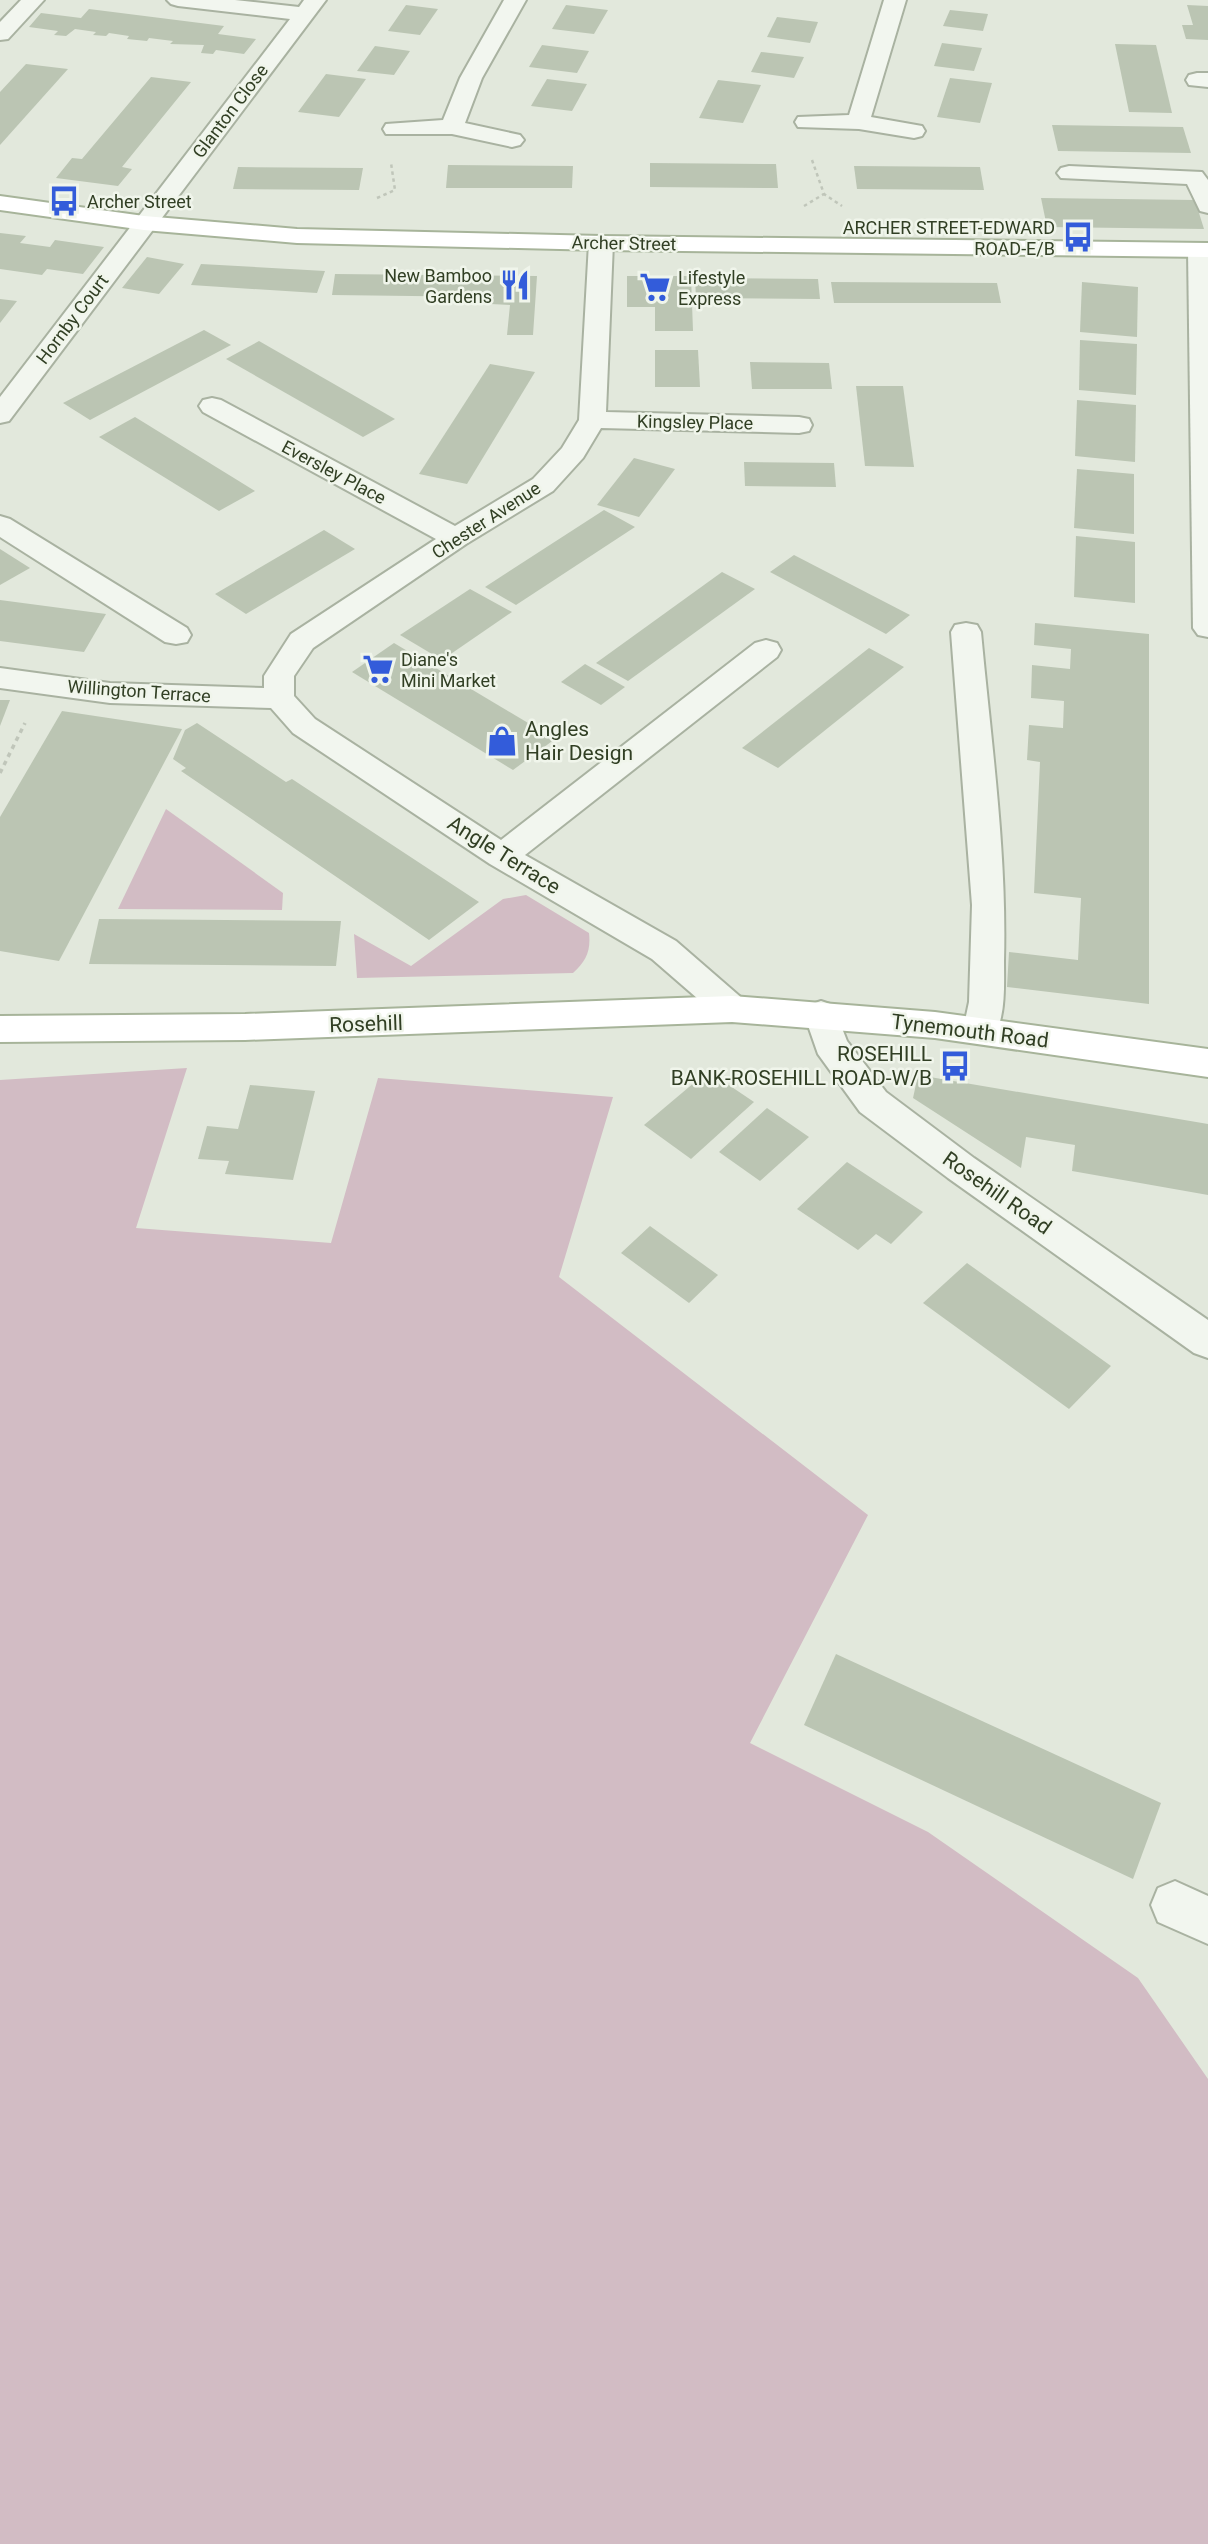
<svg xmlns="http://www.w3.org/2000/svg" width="1208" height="2544" font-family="Roboto,sans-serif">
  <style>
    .green { fill: #d2bcc4 }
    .building { fill: #bbc5b3 }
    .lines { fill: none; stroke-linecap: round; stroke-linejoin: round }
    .minor-casing { stroke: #a9b2a1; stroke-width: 4 }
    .major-casing { stroke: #a7b49a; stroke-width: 4 }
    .path-far1 { stroke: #c0c6ba; stroke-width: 2.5; stroke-dasharray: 3.5 3.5; stroke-linecap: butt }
    .path { stroke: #c0c6ba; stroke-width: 3.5; stroke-dasharray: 4.5 4.5; stroke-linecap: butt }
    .minor { fill: #f2f6ef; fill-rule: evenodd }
    .major { fill: #fff; fill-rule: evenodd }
    .labels { text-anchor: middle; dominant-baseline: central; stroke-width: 5; stroke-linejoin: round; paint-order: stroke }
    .far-street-label { font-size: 18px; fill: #313f24; stroke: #f0f5eb }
    .far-poi-label { font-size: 18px; fill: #313f24; stroke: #f0f5eb; text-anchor: start }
    .poi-label { font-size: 21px; fill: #313f24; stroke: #f0f5eb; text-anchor: start }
    .street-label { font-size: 21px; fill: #313f24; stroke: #f0f5eb }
  </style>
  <rect width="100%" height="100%" fill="#e2e8dc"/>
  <g class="green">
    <path d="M166 809 283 893 282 910 118 909Z"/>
    <path d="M526 895 589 933C591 951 586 961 573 973L357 978 354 934 411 966 503 899Z"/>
    <path d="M187 1068 136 1228 331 1243 378 1078 613 1097 559 1277 868 1515 750 1743 928 1832 1138 1978 1208 2079V2544H0V1080Z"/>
  </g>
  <g class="building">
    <path d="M406 5 438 9 420 35 388 31Z"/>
    <path d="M566 5 608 10 594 34 552 29Z"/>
    <path d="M1187 5 1208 6V40L1186 39 1182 25H1193Z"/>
    <path d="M89 9 224 26 218 34 256 39 244 54 216 50 213 54 201 53 204 45 170 44 173 41 149 38 147 41 127 39 129 36 109 33 106 36 93 35 96 32 75 29 66 36 54 35 58 31 29 27 41 13 81 18Z"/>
    <path d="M950 10 988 14 983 31 943 26Z"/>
    <path d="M777 17 818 22 810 43 767 37Z"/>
    <path d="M942 43 982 48 974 71 934 66Z"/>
    <path d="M1115 44 1156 45 1172 113 1129 112Z"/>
    <path d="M542 45 589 51 577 73 529 67Z"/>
    <path d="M375 46 410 51 394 75 357 71Z"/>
    <path d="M761 52 804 57 794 78 751 72Z"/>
    <path d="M26 64 68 69 0 145V92Z"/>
    <path d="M326 74 366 79 339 117 298 112Z"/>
    <path d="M151 77 191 82 122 167 132 169 118 186 56 178 72 158 82 159Z"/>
    <path d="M950 78 992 83 980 123 937 117Z"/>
    <path d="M547 79 587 84 572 111 531 106Z"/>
    <path d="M718 80 761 85 743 123 699 118Z"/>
    <path d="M1052 125 1183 127 1191 153 1058 151Z"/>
    <path d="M650 163 776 164 778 188 650 187Z"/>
    <path d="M448 165 573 166 572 188H446Z"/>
    <path d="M854 166 980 167 984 190 857 189Z"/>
    <path d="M238 167 363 168 359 190 233 189Z"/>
    <path d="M1041 198 1195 200 1204 229 1047 227Z"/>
    <path d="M0 233 26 236 20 243 50 247 55 240 104 247 83 274 47 269 42 275 0 269Z"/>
    <path d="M147 257 184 264 159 294 122 288Z"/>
    <path d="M201 264 325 271 317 293 191 285Z"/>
    <path d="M335 274 537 276 533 335H507L510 305 491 304 492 297 332 295Z"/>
    <path d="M627 276H691L693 331H655V307H627Z"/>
    <path d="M695 278 818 279 820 299 696 298Z"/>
    <path d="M831 282 997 283 1001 303H834Z"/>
    <path d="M1082 282 1138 287 1137 337 1080 332Z"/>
    <path d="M0 299 17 301 0 323Z"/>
    <path d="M204 330 231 345 90 420 63 403Z"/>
    <path d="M1080 340 1137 344 1136 395 1079 390Z"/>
    <path d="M259 341 395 419 363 437 226 359Z"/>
    <path d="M655 350H698L700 387H655Z"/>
    <path d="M750 362 829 363 832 389H752Z"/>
    <path d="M490 364 535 372 467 484 419 474Z"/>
    <path d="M856 386H903L914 467 865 466Z"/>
    <path d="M1077 400 1136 405 1135 462 1075 456Z"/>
    <path d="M135 417 255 491 219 511 99 437Z"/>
    <path d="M634 458 675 469 639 517 597 505Z"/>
    <path d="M744 462 834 463 836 487 745 486Z"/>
    <path d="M1077 469 1134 474V534L1074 528Z"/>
    <path d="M604 510 635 527 516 605 485 587Z"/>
    <path d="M324 530 355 549 246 614 215 594Z"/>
    <path d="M1076 536 1135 542V603L1074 597Z"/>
    <path d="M0 549 30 568 0 585Z"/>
    <path d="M794 555 910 615 886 634 770 572Z"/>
    <path d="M722 572 755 589 628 681 596 663Z"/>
    <path d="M470 589 512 612 442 660 400 635Z"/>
    <path d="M0 600 106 614 84 652 0 641Z"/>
    <path d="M1035 623 1149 634V1004L1007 987 1009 952 1078 960 1081 898 1034 893 1040 762 1027 760 1029 725 1063 728 1064 701 1031 698 1032 665 1070 669 1071 649 1034 645Z"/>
    <path d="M394 643 555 739 513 770 352 672Z"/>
    <path d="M869 648 904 667 778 768 742 748Z"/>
    <path d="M585 664 625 687 601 705 561 682Z"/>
    <path d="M0 700H10L0 726Z"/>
    <path d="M62 711 182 729 59 961 0 951V817Z"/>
    <path d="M197 723 286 782 292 779 479 902 429 940 181 771 186 768 173 759 185 730Z"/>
    <path d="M99 919 341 921 336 966 89 964Z"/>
    <path d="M708 1071 754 1102 691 1159 644 1125Z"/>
    <path d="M918 1075 1208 1124V1195L1072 1171 1075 1145 1026 1137 1021 1168 913 1098Z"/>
    <path d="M250 1085 315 1091 293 1180 225 1174 229 1161 198 1159 207 1126 238 1129Z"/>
    <path d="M767 1108 809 1137 760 1181 719 1152Z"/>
    <path d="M847 1162 923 1212 891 1244 876 1234 858 1250 797 1209Z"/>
    <path d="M650 1226 718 1275 689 1303 621 1253Z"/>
    <path d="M967 1263 1111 1366 1069 1409 923 1303Z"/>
    <path d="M836 1654 1161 1803 1133 1879 804 1725Z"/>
  </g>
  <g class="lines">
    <g class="minor-casing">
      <g id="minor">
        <path d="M21 0H44L8 39 0 40V22Z"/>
        <path d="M167 0H235L299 7 304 0H326L9 421 0 423V397L290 19 178 6 171 4Z"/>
        <path d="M504 0H526L482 78 465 123 520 135 524 140 520 145 512 147 452 134H386L383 129 386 124 443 120 460 78Z"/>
        <path d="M884 0H906L871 117 922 126 925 131 922 136 914 138 859 129 798 127 795 122 798 117 849 115Z"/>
        <path d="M1197 73H1208V87L1189 85 1186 80 1189 75Z"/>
        <path d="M1069 166 1202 172 1208 180V213L1200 211 1187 184 1061 178 1057 173 1061 168Z"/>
        <path d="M601 236 610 238 613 243 606 412 799 417 809 419 812 425 809 431 799 433 601 428 583 458 553 491 466 544 313 648 294 676V696L315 719 501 840 755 643 766 640 777 643 781 650 777 657 525 855 676 941 744 1000 749 1009 744 1018 732 1022 720 1018 652 959 490 864 293 733 271 708 110 703 0 688V668L110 683 264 688V676L291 634 436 539 203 412 199 406 203 400 212 398 221 400 455 526 533 479 562 448 579 420 589 243 592 238Z"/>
        <path d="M1200 243 1208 245V637L1198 635 1193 628 1188 250 1191 245Z"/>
        <path d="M0 516 10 519 187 628 191 635 187 642 176 644 165 642 0 537Z"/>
        <path d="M966 623 977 625 981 632C991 741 1007 852 1004 961 1004 987 1006 1016 993 1039L981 1043 969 1039 963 1030 969 1002 972 905 951 632 955 625Z"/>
        <path d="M821 1001 833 1005 847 1041 886 1092 974 1158 1208 1320V1358L1194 1353 948 1178 860 1112 818 1054 804 1014 809 1005Z"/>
        <path d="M1175 1881 1208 1896V1944L1158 1922 1151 1905 1158 1888Z"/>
      </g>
    </g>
    <g class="major-casing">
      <g id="major">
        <path d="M0 196 144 216 297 229 601 236 1208 243V257L601 250 297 243 144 230 0 210Z"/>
        <path d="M732 996 935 1012 1208 1049V1077L935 1038 732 1022 245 1040 0 1042V1016L245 1014Z"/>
      </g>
    </g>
    <g class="path-far1">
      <path d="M812 160 824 194 842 206"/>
      <path d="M377 198 395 190 391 163"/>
      <path d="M804 206 824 194"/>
    </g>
    <path class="path" d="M0 773 25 723"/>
    <use href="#minor" class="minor"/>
    <use href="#major" class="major"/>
  </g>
  <defs>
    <g id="bus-bare" transform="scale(2.415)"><path d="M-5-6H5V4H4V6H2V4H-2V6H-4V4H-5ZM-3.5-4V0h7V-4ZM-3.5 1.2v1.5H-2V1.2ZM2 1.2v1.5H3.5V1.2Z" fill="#335cda" stroke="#f0f5eb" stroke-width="2.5" paint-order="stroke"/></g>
    <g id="restaurant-bare" transform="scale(2.415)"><path d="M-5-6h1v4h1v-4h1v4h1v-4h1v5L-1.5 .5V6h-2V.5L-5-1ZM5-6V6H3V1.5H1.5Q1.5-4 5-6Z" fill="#335cda" stroke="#f0f5eb" stroke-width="2.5" paint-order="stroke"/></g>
    <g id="supermarket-bare" transform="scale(2.415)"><path d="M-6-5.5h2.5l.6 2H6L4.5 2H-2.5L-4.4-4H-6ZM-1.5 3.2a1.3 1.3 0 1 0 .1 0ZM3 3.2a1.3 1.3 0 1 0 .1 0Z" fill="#335cda" stroke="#f0f5eb" stroke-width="2.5" paint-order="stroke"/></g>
    <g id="shop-bare" transform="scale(2.415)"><path d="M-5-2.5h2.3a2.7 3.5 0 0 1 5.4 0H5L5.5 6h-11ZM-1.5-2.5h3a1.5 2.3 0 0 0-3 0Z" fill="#335cda" stroke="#f0f5eb" stroke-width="2.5" paint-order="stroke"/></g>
  </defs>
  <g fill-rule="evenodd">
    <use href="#bus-bare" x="64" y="201"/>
    <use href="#bus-bare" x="1078" y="237"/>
    <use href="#restaurant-bare" x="515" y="285"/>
    <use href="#supermarket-bare" x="655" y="287"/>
    <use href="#supermarket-bare" x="378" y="669"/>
    <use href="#shop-bare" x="502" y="741"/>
    <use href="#bus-bare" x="955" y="1066"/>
  </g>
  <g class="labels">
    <g class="far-street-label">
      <text transform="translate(230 111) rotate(-53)">Glanton Close</text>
      <text transform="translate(624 243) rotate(1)">Archer Street</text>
      <text transform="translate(72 319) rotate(-53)">Hornby Court</text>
      <text transform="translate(695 422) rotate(1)">Kingsley Place</text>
      <text transform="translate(334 472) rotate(28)">Eversley Place</text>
      <text transform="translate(486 520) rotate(-33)">Chester Avenue</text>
      <text transform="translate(139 691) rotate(4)">Willington Terrace</text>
    </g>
    <g class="far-poi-label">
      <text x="87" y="201">Archer Street</text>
      <text x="1055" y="227" text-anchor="end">ARCHER STREET-EDWARD<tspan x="1055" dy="21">ROAD-E/B</tspan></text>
      <text x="492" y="275" text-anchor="end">New Bamboo<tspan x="492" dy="21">Gardens</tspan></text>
      <text x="678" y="277">Lifestyle<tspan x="678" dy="21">Express</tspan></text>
      <text x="401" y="659">Diane's<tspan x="401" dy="21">Mini Market</tspan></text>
    </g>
    <g class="poi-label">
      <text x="525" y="729">Angles<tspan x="525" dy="24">Hair Design</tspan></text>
      <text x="932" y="1054" text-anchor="end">ROSEHILL<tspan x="932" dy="24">BANK-ROSEHILL ROAD-W/B</tspan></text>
    </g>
    <g class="street-label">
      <text transform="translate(504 855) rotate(32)">Angle Terrace</text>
      <text transform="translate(366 1024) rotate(-2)">Rosehill</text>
      <text transform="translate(970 1031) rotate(7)">Tynemouth Road</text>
      <text transform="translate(997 1193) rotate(35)">Rosehill Road</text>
    </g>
  </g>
</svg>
